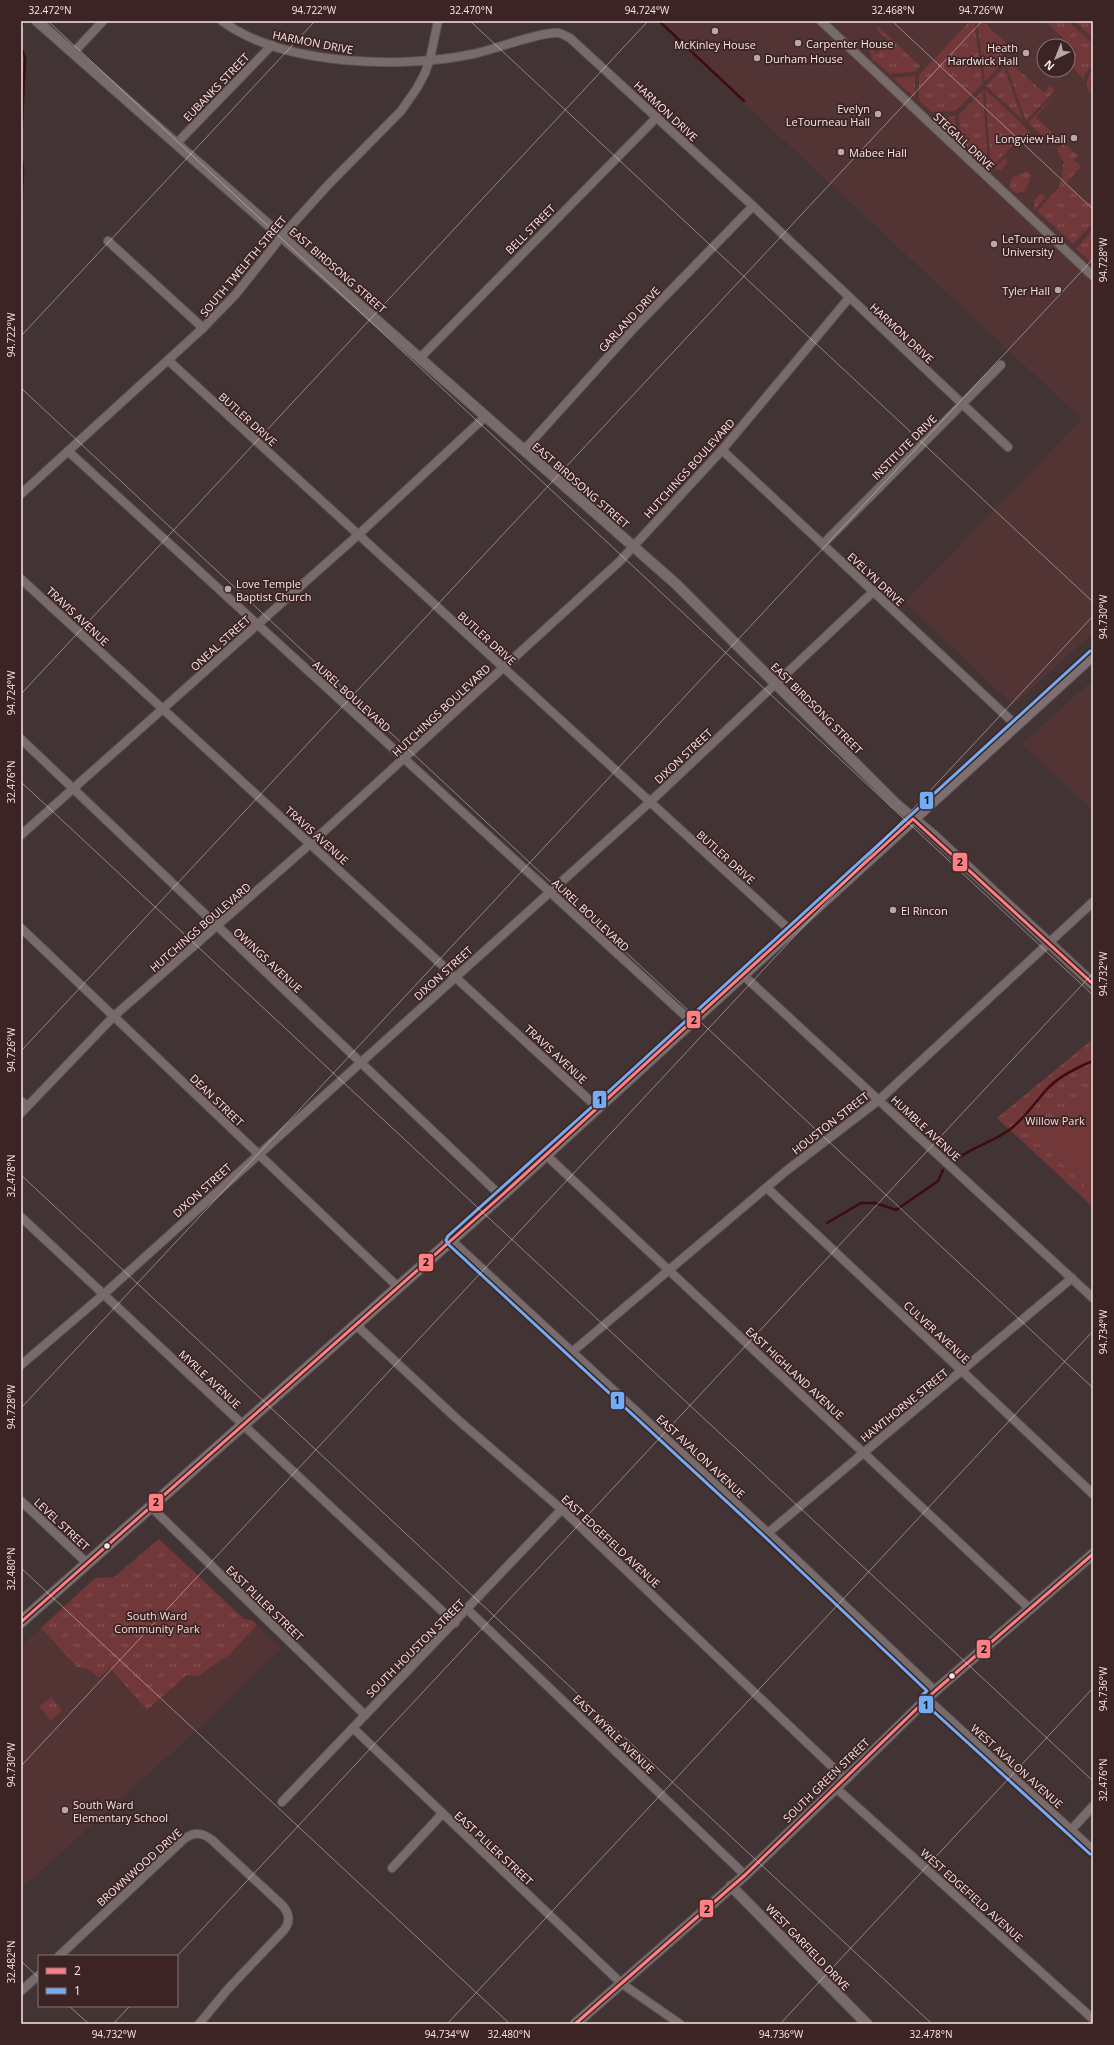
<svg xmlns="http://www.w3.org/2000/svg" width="1114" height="2045" font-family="'Open Sans',sans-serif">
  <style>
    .built { fill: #523434; fill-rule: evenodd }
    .grass { fill: url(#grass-tufts) }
    .pitch { fill: #723739 }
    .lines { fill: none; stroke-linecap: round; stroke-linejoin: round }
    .stream { stroke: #3d0b11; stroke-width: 2.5 }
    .minor-casing { stroke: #5e5151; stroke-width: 10 }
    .tertiary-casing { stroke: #5e5151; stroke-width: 12 }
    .secondary-casing { stroke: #5e5151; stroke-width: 13 }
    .minor { stroke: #786b6b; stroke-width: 8 }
    .tertiary { stroke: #786b6b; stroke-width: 10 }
    .secondary { stroke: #7e7070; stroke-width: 11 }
    .bus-1-casing { stroke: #3d2424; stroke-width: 6 }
    .bus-2-casing { stroke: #3d2424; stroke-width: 6 }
    .bus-1 { stroke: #ff8084; stroke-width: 3 }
    .bus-2 { stroke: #73abf5; stroke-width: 3 }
    .ticks { fill: none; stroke: #f8e6e6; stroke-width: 1; stroke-opacity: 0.45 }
    .poi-dot { fill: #b8a8a8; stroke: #3d2424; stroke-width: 1.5 }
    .bus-dot { fill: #f8e6e6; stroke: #3d2424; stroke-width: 1.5 }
    .labels { text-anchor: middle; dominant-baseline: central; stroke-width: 3.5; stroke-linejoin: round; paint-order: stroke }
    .street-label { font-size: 11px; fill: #f8e6e6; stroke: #3d2424 }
    .poi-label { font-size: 11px; fill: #f8e6e6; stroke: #3d2424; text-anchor: start }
    .park-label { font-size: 11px; fill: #f5dddd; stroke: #3d2424 }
    .line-badge { stroke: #3d2424; stroke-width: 1.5 }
    .pale-badge-label { font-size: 11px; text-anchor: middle; font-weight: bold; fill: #111 }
    .neatline { fill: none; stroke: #f8e6e6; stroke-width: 1.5 }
    .ticks-label { font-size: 10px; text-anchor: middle; fill: #f8e6e6 }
  </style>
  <defs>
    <pattern id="grass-tufts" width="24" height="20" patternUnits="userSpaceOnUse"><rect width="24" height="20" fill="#723739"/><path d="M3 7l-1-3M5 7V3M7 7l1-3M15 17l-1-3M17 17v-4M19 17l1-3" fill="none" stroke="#875456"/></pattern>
  </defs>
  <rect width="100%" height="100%" fill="#423434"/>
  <g class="built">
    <path d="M656 21H1093V633L1013 705 905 602 1082 419ZM1044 46H1068V70H1044Z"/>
    <path d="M1093 680V811L1022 744Z"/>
    <path d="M257 1625 281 1649 196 1731 21 1889V1646L41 1628 77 1667 91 1670 110 1668 147 1710 187 1675H198L230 1654Z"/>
  </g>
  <g class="grass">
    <path d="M970 21H974L983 84 955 111 931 112 919 100V75Z"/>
    <path d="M977 21H982L1006 43C1002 50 1003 59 998 65L999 67 985 82Z"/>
    <path d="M1045 21H1068L1093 44V65L1085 74 1084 79 1068 63V59L1076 50Z"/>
    <path d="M1074 21H1093V38L1091 36Z"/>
    <path d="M878 26 920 66 915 72 890 74 872 59 868 45 877 53 888 40 877 30Z"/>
    <path d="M1009 61 1044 93 1050 86 1055 90 1026 121 1006 65Z"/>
    <path d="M1004 67 1023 120 986 86Z"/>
    <path d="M1093 70V95L1088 90C1086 82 1087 76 1093 70Z"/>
    <path d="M915 76V98L893 78Z"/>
    <path d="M985 89 1030 132 1028 139 1015 143 992 167H991Z"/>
    <path d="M983 90 988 167 960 140 959 115Z"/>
    <path d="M1057 92 1036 117 1056 136 1053 140 1054 141 1050 143 1028 123Z"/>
    <path d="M955 116 957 136 956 137 935 118Z"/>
    <path d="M1064 143 1078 156 1074 160 1081 166 1066 183 1088 204 1093 199V223L1073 244 1037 211 1059 187 1062 177 1063 165 1065 164 1058 152V146L1060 148Z"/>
    <path d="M1005 158 1008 162 1001 170H996L995 168Z"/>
    <path d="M1027 171 1031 175 1026 191 1016 193 1011 189C1007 177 1018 175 1027 171Z"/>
    <path d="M1041 193 1046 197 1035 209 1034 201Z"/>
    <path d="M1093 229V264L1076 249Z"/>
    <path d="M1093 1039V1207L997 1118Z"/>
    <path d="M159 1539 244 1619 252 1620 257 1625 230 1654 198 1676 187 1675 147 1710 110 1668 98 1678 90 1670 77 1667 41 1628 95 1578 114 1577Z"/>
    <path d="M51 1697 62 1710 51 1720 39 1707Z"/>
  </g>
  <path class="pitch" d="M1082 1094 1093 1104V1194L1033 1136Z"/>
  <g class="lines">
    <g class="stream">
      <path d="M659 21 744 101"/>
      <path d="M21 27 23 23"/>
      <path d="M21 47 25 58 21 145"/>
      <path d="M21 149 23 172 21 211"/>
      <path d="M960 1157C977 1145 998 1140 1013 1127 1026 1116 1037 1100 1048 1088 1060 1076 1078 1067 1093 1061"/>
      <path d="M827 1223 861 1203H875L896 1210 938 1181 943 1170"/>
    </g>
    <g class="minor-casing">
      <g id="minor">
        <path d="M222 21C283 66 402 69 473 54 493 50 542 31 559 33 563 34 566 36 570 38L753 206 1008 447"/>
        <path d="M821 21 1093 276"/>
        <path d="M73 53 103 21"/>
        <path d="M177 143 272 45"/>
        <path d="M108 241 203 328"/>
        <path d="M420 358 657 117"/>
        <path d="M169 361 791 931"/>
        <path d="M524 450 634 328 753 206"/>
        <path d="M722 450 1016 725"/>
        <path d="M68 451 692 1022"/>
        <path d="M21 494 203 328 236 294 282 236 328 185 401 111 417 88 425 73 430 59 438 21"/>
        <path d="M823 544 1001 365"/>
        <path d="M21 579 598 1108"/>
        <path d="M21 739 501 1196"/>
        <path d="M21 835 358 535 486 416"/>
        <path d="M21 928 398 1287"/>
        <path d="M743 975 1093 1298"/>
        <path d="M21 1101 27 1106"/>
        <path d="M21 1113 114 1016 310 844 620 561 722 450 849 298"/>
        <path d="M546 1155 1029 1608"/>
        <path d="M767 1188 1093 1494"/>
        <path d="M21 1217 455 1623"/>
        <path d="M451 1240 768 1533 935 1691"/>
        <path d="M356 1325 457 1419 567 1514 845 1779"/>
        <path d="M572 1352 786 1171 879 1100 1093 902"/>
        <path d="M21 1365 104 1294 650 802 874 591"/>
        <path d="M21 1501 87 1563"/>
        <path d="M150 1506 365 1715"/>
        <path d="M768 1533 1072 1278"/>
        <path d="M468 1610 745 1875"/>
        <path d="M926 1698 1093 1850"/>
        <path d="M353 1728 621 1983 680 2024"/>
        <path d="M836 1788 1093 2019"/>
        <path d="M282 1802 562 1509"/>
        <path d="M1071 1830 1093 1806"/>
        <path d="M392 1868 442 1814"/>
        <path d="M59 1956 184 1839C194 1832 202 1832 212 1840L283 1906C289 1914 291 1921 284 1930L228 1989 199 2024"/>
        <path d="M21 1991 39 1975"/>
      </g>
    </g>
    <g class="tertiary-casing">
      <g id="tertiary">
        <path d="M37 21 676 584 895 803 932 834 1093 984"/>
        <path d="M731 1886 867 2024"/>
        <path d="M575 2024 745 1875 836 1788 935 1691 1093 1554"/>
      </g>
    </g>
    <g class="secondary-casing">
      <path id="secondary" d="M21 1622 501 1196 1093 655"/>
    </g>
    <use href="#minor" class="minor"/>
    <use href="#tertiary" class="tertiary"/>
    <use href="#secondary" class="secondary"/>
    <g class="bus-1-casing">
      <g id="bus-1">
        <path d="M21 1622 501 1196 913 819 1093 984"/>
        <path d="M575 2024 745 1875 935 1691 1093 1554"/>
      </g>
    </g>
    <g class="bus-2-casing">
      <path id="bus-2" d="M1090 651 595 1104 448 1236 446 1240 448 1244 765 1537 927 1691 921 1696 922 1701 1090 1854"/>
    </g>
    <use href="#bus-1" class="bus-1"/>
    <use href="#bus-2" class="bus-2"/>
  </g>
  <path class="ticks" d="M48 21 1093 995M470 21 1093 602M892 21 1093 209M21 336 315 21M21 388 1093 1388M21 694 648 21M21 782 1093 1781M21 1051 982 21M21 1175 932 2024M21 1408 1093 259M21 1568 510 2024M21 1766 1093 616M177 1956 1093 973M21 1961 39 1978M69 2006 89 2024M113 2024 130 2006M447 2024 1093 1331M780 2024 1093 1688"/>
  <g class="poi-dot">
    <circle cx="715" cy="31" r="4"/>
    <circle cx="798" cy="43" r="4"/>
    <circle cx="1026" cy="53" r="4"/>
    <circle cx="757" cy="58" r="4"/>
    <circle cx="878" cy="114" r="4"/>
    <circle cx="1074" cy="138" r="4"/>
    <circle cx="841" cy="152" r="4"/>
    <circle cx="994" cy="244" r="4"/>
    <circle cx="1058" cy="290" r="4"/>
    <circle cx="228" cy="589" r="4"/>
    <circle cx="893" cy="910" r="4"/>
    <circle cx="65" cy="1810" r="4"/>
  </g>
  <g class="bus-dot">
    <circle cx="107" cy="1546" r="3.5"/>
    <circle cx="952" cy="1676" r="3.5"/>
  </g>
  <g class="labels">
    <g class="street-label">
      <text transform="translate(313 42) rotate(11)">HARMON DRIVE</text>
      <text transform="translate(216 87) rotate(-46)">EUBANKS STREET</text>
      <text transform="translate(666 111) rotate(43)">HARMON DRIVE</text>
      <text transform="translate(964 141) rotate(43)">STEGALL DRIVE</text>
      <text transform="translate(530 229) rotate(-45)">BELL STREET</text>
      <text transform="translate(243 266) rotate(-50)">SOUTH TWELFTH STREET</text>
      <text transform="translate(338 270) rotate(41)">EAST BIRDSONG STREET</text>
      <text transform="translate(629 319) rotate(-47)">GARLAND DRIVE</text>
      <text transform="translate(902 333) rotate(43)">HARMON DRIVE</text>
      <text transform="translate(248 419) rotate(42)">BUTLER DRIVE</text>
      <text transform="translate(904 447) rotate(-45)">INSTITUTE DRIVE</text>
      <text transform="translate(689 468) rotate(-48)">HUTCHINGS BOULEVARD</text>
      <text transform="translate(581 485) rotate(41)">EAST BIRDSONG STREET</text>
      <text transform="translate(876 579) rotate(43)">EVELYN DRIVE</text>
      <text transform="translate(78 616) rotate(43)">TRAVIS AVENUE</text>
      <text transform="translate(487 638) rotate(42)">BUTLER DRIVE</text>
      <text transform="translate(220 643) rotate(-42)">ONEAL STREET</text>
      <text transform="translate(352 696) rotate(42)">AUREL BOULEVARD</text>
      <text transform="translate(817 708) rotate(45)">EAST BIRDSONG STREET</text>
      <text transform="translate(441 710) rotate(-43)">HUTCHINGS BOULEVARD</text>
      <text transform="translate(683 756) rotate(-43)">DIXON STREET</text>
      <text transform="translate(317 835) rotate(42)">TRAVIS AVENUE</text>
      <text transform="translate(726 857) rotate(42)">BUTLER DRIVE</text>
      <text transform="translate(591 915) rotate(43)">AUREL BOULEVARD</text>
      <text transform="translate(200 927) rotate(-41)">HUTCHINGS BOULEVARD</text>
      <text transform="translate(268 960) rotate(43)">OWINGS AVENUE</text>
      <text transform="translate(443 973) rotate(-42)">DIXON STREET</text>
      <text transform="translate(556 1054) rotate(43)">TRAVIS AVENUE</text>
      <text transform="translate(217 1100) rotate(44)">DEAN STREET</text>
      <text transform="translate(830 1123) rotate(-38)">HOUSTON STREET</text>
      <text transform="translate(926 1128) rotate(43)">HUMBLE AVENUE</text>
      <text transform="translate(202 1190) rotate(-42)">DIXON STREET</text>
      <text transform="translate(937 1332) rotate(43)">CULVER AVENUE</text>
      <text transform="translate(795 1373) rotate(43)">EAST HIGHLAND AVENUE</text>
      <text transform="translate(210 1379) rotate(43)">MYRLE AVENUE</text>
      <text transform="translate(904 1405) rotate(-39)">HAWTHORNE STREET</text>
      <text transform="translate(701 1456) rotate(43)">EAST AVALON AVENUE</text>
      <text transform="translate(62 1524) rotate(43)">LEVEL STREET</text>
      <text transform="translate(611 1541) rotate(43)">EAST EDGEFIELD AVENUE</text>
      <text transform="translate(265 1603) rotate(44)">EAST PLILER STREET</text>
      <text transform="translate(415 1648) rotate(-45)">SOUTH HOUSTON STREET</text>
      <text transform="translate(614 1734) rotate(44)">EAST MYRLE AVENUE</text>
      <text transform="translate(1017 1766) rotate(42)">WEST AVALON AVENUE</text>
      <text transform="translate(826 1780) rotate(-44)">SOUTH GREEN STREET</text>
      <text transform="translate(494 1848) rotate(43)">EAST PLILER STREET</text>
      <text transform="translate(139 1867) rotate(-42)">BROWNWOOD DRIVE</text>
      <text transform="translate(972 1895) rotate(42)">WEST EDGEFIELD AVENUE</text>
      <text transform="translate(808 1947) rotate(46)">WEST GARFIELD DRIVE</text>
    </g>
    <g class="poi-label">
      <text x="806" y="43">Carpenter House</text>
      <text x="715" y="44" text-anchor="middle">McKinley House</text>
      <text x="1018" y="47" text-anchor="end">Heath<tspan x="1018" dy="13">Hardwick Hall</tspan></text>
      <text x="765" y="58">Durham House</text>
      <text x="870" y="108" text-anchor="end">Evelyn<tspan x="870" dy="13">LeTourneau Hall</tspan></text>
      <text x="1066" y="138" text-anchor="end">Longview Hall</text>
      <text x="849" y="152">Mabee Hall</text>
      <text x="1002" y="238">LeTourneau<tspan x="1002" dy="13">University</tspan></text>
      <text x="1050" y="290" text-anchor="end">Tyler Hall</text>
      <text x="236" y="583">Love Temple<tspan x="236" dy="13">Baptist Church</tspan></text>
      <text x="901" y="910">El Rincon</text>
      <text x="73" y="1804">South Ward<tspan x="73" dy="13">Elementary School</tspan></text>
    </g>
    <g class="park-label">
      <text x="1055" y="1120">Willow Park</text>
      <text x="157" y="1615">South Ward<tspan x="157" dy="13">Community Park</tspan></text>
    </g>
  </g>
  <g class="line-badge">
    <rect x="919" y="791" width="15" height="19" rx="4" fill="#73abf5"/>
    <rect x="952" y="852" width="16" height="20" rx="4" fill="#ff8084"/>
    <rect x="686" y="1010" width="15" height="19" rx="4" fill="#ff8084"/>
    <rect x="592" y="1090" width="15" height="19" rx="4" fill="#73abf5"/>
    <rect x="418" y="1253" width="16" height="19" rx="4" fill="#ff8084"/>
    <rect x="610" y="1391" width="15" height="19" rx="4" fill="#73abf5"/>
    <rect x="148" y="1493" width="16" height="19" rx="4" fill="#ff8084"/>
    <rect x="976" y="1639" width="15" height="20" rx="4" fill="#ff8084"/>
    <rect x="918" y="1695" width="16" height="19" rx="4" fill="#73abf5"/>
    <rect x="699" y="1899" width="15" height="19" rx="4" fill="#ff8084"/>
  </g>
  <g class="pale-badge-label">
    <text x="927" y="804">1</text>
    <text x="960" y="866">2</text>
    <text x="694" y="1024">2</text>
    <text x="600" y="1104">1</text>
    <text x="426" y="1266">2</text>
    <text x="617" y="1404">1</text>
    <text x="156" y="1506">2</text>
    <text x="984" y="1653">2</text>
    <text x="926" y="1709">1</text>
    <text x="707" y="1913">2</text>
  </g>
  <rect width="1114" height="2045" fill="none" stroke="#3d2424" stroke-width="44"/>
  <rect x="38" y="1955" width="140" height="52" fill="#3d2424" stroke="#887272"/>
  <rect x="46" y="1968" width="20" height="6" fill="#ff8084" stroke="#887272"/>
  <text x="74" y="1975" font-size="12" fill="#f8e6e6">2</text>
  <rect x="46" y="1988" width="20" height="6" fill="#73abf5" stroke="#887272"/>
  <text x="74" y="1995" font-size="12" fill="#f8e6e6">1</text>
  <g transform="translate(1056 58) rotate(223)"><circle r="19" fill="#3d2424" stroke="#887272"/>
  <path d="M0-3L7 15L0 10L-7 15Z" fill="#b8a8a8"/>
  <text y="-6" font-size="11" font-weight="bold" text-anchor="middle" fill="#f8e6e6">N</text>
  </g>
  <rect x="22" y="22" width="1070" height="2001" class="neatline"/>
  <g class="ticks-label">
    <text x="50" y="14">32.472°N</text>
    <text x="314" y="14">94.722°W</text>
    <text x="471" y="14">32.470°N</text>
    <text x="647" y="14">94.724°W</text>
    <text x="893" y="14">32.468°N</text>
    <text x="981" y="14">94.726°W</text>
    <text transform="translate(1103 260) rotate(-90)" y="4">94.728°W</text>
    <text transform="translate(11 335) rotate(-90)" y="4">94.722°W</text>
    <text transform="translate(1103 617) rotate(-90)" y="4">94.730°W</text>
    <text transform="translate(11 693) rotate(-90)" y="4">94.724°W</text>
    <text transform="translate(11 782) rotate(-90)" y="4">32.476°N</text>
    <text transform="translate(1103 974) rotate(-90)" y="4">94.732°W</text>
    <text transform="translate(11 1050) rotate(-90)" y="4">94.726°W</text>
    <text transform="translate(11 1176) rotate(-90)" y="4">32.478°N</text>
    <text transform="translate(1103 1332) rotate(-90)" y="4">94.734°W</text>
    <text transform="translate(11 1407) rotate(-90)" y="4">94.728°W</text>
    <text transform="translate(11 1569) rotate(-90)" y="4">32.480°N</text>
    <text transform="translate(1103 1689) rotate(-90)" y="4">94.736°W</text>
    <text transform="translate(11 1765) rotate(-90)" y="4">94.730°W</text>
    <text transform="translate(1103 1780) rotate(-90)" y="4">32.476°N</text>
    <text transform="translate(11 1962) rotate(-90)" y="4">32.482°N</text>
    <text x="114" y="2038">94.732°W</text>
    <text x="447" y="2038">94.734°W</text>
    <text x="509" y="2038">32.480°N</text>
    <text x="781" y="2038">94.736°W</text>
    <text x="931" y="2038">32.478°N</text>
  </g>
</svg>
